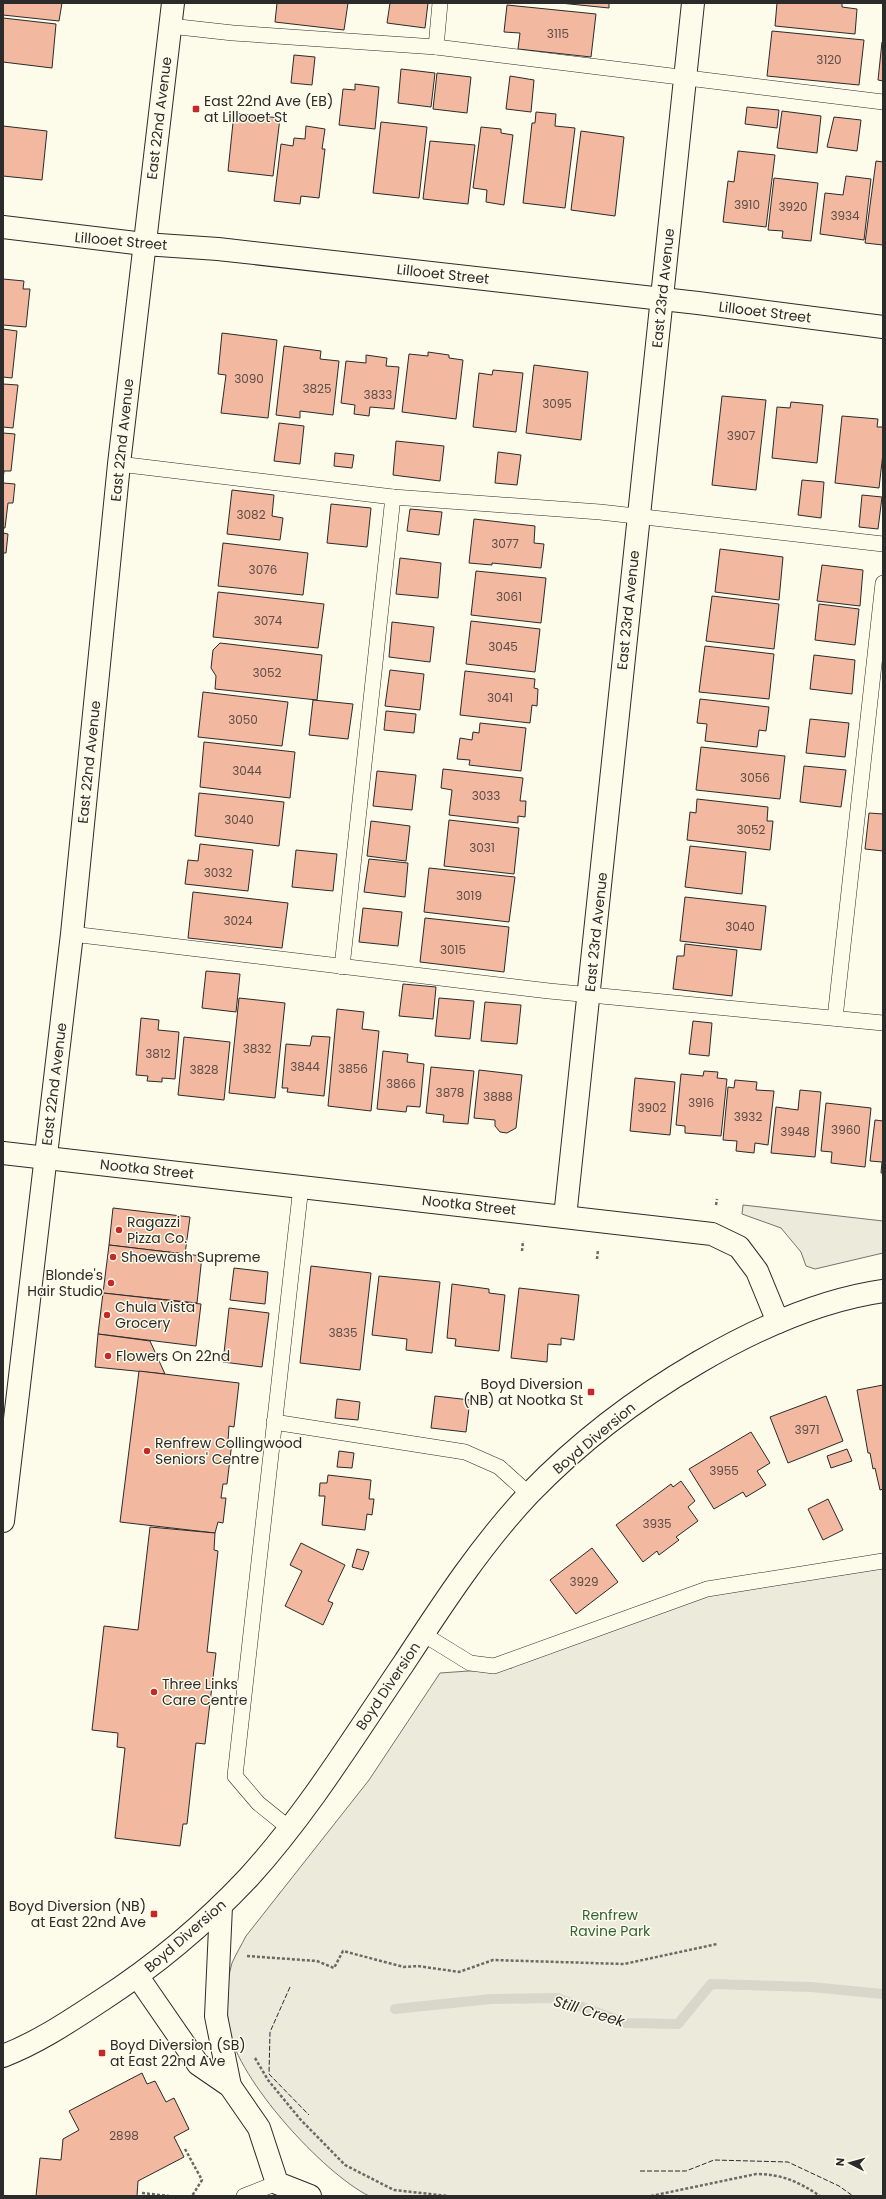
<svg xmlns="http://www.w3.org/2000/svg" width="886" height="2199" font-family="Poppins,sans-serif">
  <style>
    .green { fill: #ecebdb; stroke: #74746e }
    .lines { fill: none; stroke-linecap: round; stroke-linejoin: round }
    .stream { stroke: #d8d7c9; stroke-width: 10 }
    .building { fill: #f2b8a0; stroke: #2b2b2b }
    .lane-casing { stroke: #2b2b2b; stroke-width: 16 }
    .street-casing { stroke: #2b2b2b; stroke-width: 24 }
    .secondary-casing { stroke: #2b2b2b; stroke-width: 24 }
    .path { stroke: #6a6964; stroke-width: 2.5; stroke-dasharray: 3 2; stroke-linecap: butt }
    .lane { stroke: #fdfbea; stroke-width: 15 }
    .street { stroke: #fdfbea; stroke-width: 22 }
    .secondary { stroke: #fdfbea; stroke-width: 22 }
    .fence { stroke: #2b2b2b; stroke-width: 1; stroke-dasharray: 5 2; stroke-linecap: butt }
    .poi-dot { fill: #c62828; stroke: #fdfbea; stroke-width: 1.5 }
    .labels { text-anchor: middle; dominant-baseline: central; stroke-width: 3; stroke-linejoin: round; paint-order: stroke }
    .number-label { font-size: 12px; fill: #5d4e48 }
    .poi-label { font-size: 14px; fill: #2b2b2b; stroke: #fdfbea; text-anchor: start }
    .street-label { font-size: 14px; fill: #2b2b2b; stroke: #fdfbea }
    .park-label { font-size: 14px; fill: #34623c; stroke: #fdfbea }
    .water-label { font-size: 15px; font-style: italic; fill: #2b2b2b; stroke: #fdfbea }
  </style>
  <rect width="100%" height="100%" fill="#fdfbea"/>
  <g class="green">
    <path d="M743 1205 883 1221V1253L815 1269 806 1266 801 1252 781 1228 742 1214Z"/>
    <path d="M883 1561V2196H369C323 2173 238 2080 229 2029 226 2008 226 1983 232 1963 236 1954 242 1944 246 1936L369 1780 440 1673 512 1668 510 1660 707 1589Z"/>
  </g>
  <g class="lines">
    <path class="stream" d="M395 2009 491 1999 557 1998 626 2023 678 2024 711 1984 811 1987 883 1994"/>
  </g>
  <g class="building">
    <path d="M3 3H72H62L59 21 3 15Z"/>
    <path d="M277 3H348L344 30 275 22Z"/>
    <path d="M390 3H428L425 28 387 23Z"/>
    <path d="M560 3H609V8Z"/>
    <path d="M777 3H842V7L857 9 855 34 775 26Z"/>
    <path d="M507 5 596 14 591 57 518 49 520 33 504 32Z"/>
    <path d="M3 18 56 24 52 68 3 62Z"/>
    <path d="M772 31 864 40 859 85 767 76Z"/>
    <path d="M882 42H883V81L878 80Z"/>
    <path d="M294 55 315 57 312 85 291 83Z"/>
    <path d="M401 69 435 73 431 107 398 103Z"/>
    <path d="M437 73 471 77 467 113 433 109Z"/>
    <path d="M510 76 534 80 531 112 506 109Z"/>
    <path d="M355 84 379 87 375 129 339 125 343 89 355 90Z"/>
    <path d="M747 107 779 110 777 128 745 124Z"/>
    <path d="M782 111 821 116 817 153 777 148Z"/>
    <path d="M536 112 556 114 555 126 575 128 565 208 523 203 532 123H535Z"/>
    <path d="M234 113 280 118 273 176 228 171Z"/>
    <path d="M834 117 861 120 857 151 827 147Z"/>
    <path d="M381 122 427 127 419 198 373 193Z"/>
    <path d="M3 126 47 131 42 180 3 176Z"/>
    <path d="M306 126 325 129 322 149H325L319 198 301 196 300 204 274 201 281 144 293 146 294 138 305 139Z"/>
    <path d="M481 127 501 129V133L513 135 504 205 486 202 487 190 473 188Z"/>
    <path d="M581 131 624 137 615 216 571 210Z"/>
    <path d="M430 141 475 145 468 204 423 199Z"/>
    <path d="M738 151 775 155 766 227 723 222 728 181 734 182Z"/>
    <path d="M876 161 883 162V245L865 243Z"/>
    <path d="M846 176 871 179 864 240 820 234 825 193 843 195Z"/>
    <path d="M774 178 818 183 811 241 782 238 783 231 768 230Z"/>
    <path d="M3 279 24 281 23 289H30L26 327 3 325Z"/>
    <path d="M3 329 17 331 12 378 3 377Z"/>
    <path d="M222 333 277 340 268 418 221 413 226 375 218 374Z"/>
    <path d="M284 346 321 351 320 359 339 361 333 415 300 411V418L276 415Z"/>
    <path d="M428 352 449 355V358L463 360 456 419 402 412 409 354 428 356Z"/>
    <path d="M366 355 387 358 386 366 399 367 394 409 370 407 369 416 354 414 355 405 341 403 346 361 366 363Z"/>
    <path d="M534 365 588 372 581 440 526 433Z"/>
    <path d="M493 370 523 373 516 432 473 427 479 373 492 375Z"/>
    <path d="M3 384 18 385 13 428 3 427Z"/>
    <path d="M722 396 766 400 756 490 712 485Z"/>
    <path d="M791 402 823 405 817 463 772 458 777 407 790 408Z"/>
    <path d="M842 416 878 419 877 427H883V453L879 488 835 483Z"/>
    <path d="M279 423 304 426 300 464 274 461Z"/>
    <path d="M3 433 15 434 11 471H4L3 479Z"/>
    <path d="M396 441 444 446 440 481 393 475Z"/>
    <path d="M498 452 521 455 517 485 495 483Z"/>
    <path d="M335 453 354 455 352 468 334 466Z"/>
    <path d="M802 480 824 482 821 518 798 515Z"/>
    <path d="M3 483 15 484 13 503H8L5 528H3Z"/>
    <path d="M232 490 274 495 272 516 283 518 280 540 227 534Z"/>
    <path d="M862 495 882 497 878 529 859 527Z"/>
    <path d="M331 504 371 508 367 547 327 543Z"/>
    <path d="M410 509 442 512 439 535 407 531Z"/>
    <path d="M474 519 535 526 534 543 544 544 541 568 492 563V565L469 563Z"/>
    <path d="M3 533 8 534 6 553H3Z"/>
    <path d="M223 543 308 553 303 595 218 586Z"/>
    <path d="M720 549 783 557 779 600 715 592Z"/>
    <path d="M400 558 441 563 438 598 396 594Z"/>
    <path d="M822 565 863 570 860 606 817 601Z"/>
    <path d="M476 571 546 578 541 623 471 615Z"/>
    <path d="M218 592 324 604 318 648 213 637Z"/>
    <path d="M712 596 779 604 774 649 706 641Z"/>
    <path d="M819 604 859 609 855 645 815 640Z"/>
    <path d="M471 621 540 629 535 672 466 664Z"/>
    <path d="M392 622 434 627 430 662 389 657Z"/>
    <path d="M220 643 322 655 317 700 215 689 216 676 211 668 213 650Z"/>
    <path d="M705 646 774 654 769 699 699 692Z"/>
    <path d="M814 655 855 660 852 694 810 689Z"/>
    <path d="M390 670 424 674 420 710 385 706Z"/>
    <path d="M465 671 535 679 534 688 538 689 537 706 532 705 530 723 460 715Z"/>
    <path d="M203 692 288 702 282 746 198 737Z"/>
    <path d="M700 699 769 707 766 731 759 730 757 747 705 741 707 724 697 723Z"/>
    <path d="M313 700 353 704 348 739 309 735Z"/>
    <path d="M386 711 416 714 414 733 384 730Z"/>
    <path d="M810 719 849 723 845 757 806 753Z"/>
    <path d="M480 723 526 728 521 771 469 765 470 760 457 759 460 738 472 740 473 732 479 733Z"/>
    <path d="M204 742 295 752 290 798 200 787Z"/>
    <path d="M701 747 785 756 780 799 696 790Z"/>
    <path d="M804 766 846 770 841 807 800 802Z"/>
    <path d="M443 769 523 778 520 801H526L525 817 518 816V823L449 815 452 790 441 788Z"/>
    <path d="M377 771 416 775 412 810 373 806Z"/>
    <path d="M199 793 284 802 279 846 195 836Z"/>
    <path d="M697 799 768 807 767 821H773L770 850 687 840 690 812 696 813Z"/>
    <path d="M869 813 883 814V851L865 849Z"/>
    <path d="M449 820 519 828 514 874 444 866Z"/>
    <path d="M371 821 410 826 406 861 367 856Z"/>
    <path d="M200 844 253 850 248 891 185 884 188 860 198 861Z"/>
    <path d="M690 846 746 852 742 894 685 887Z"/>
    <path d="M296 850 337 854 333 891 292 887Z"/>
    <path d="M369 859 408 863 405 897 364 892Z"/>
    <path d="M429 868 515 877 509 922 424 912Z"/>
    <path d="M193 892 288 903 282 948 188 938Z"/>
    <path d="M685 897 766 906 761 950 680 941Z"/>
    <path d="M363 908 402 912 398 946 359 942Z"/>
    <path d="M425 918 509 927 504 972 420 962Z"/>
    <path d="M685 944 737 950 732 996 673 989 677 956H684Z"/>
    <path d="M206 971 240 974 236 1012 202 1008Z"/>
    <path d="M403 984 436 987 433 1019 399 1016Z"/>
    <path d="M239 998 285 1003 275 1098 229 1093Z"/>
    <path d="M439 998 474 1001 470 1039 435 1036Z"/>
    <path d="M485 1002 521 1005 517 1044 481 1041Z"/>
    <path d="M337 1009 364 1012 362 1029 379 1031 371 1111 328 1106Z"/>
    <path d="M141 1018 159 1020 158 1030 179 1032 175 1079 162 1078V1082L147 1081 148 1076 136 1075Z"/>
    <path d="M693 1021 712 1023 709 1056 689 1054Z"/>
    <path d="M312 1036 330 1037 324 1096 287 1092 288 1088H282L286 1044 310 1046Z"/>
    <path d="M184 1037 230 1042 224 1100 178 1095Z"/>
    <path d="M383 1051 408 1054 407 1062 424 1064 420 1107 407 1106 406 1112 377 1109Z"/>
    <path d="M431 1067 474 1071 468 1124 443 1122 444 1115 426 1113Z"/>
    <path d="M479 1070 522 1075 516 1128 507 1133 500 1132 495 1126V1120L474 1118Z"/>
    <path d="M704 1071 718 1072 717 1078 727 1079 721 1136 685 1133V1126L676 1125 681 1074 703 1076Z"/>
    <path d="M635 1078 675 1082 670 1135 630 1131Z"/>
    <path d="M735 1080 757 1082 756 1090 774 1091 768 1145 755 1143 754 1153 736 1151 737 1141 723 1140 728 1087 734 1088Z"/>
    <path d="M800 1090 821 1092 815 1157 771 1153 776 1107 798 1110Z"/>
    <path d="M826 1103 871 1108 865 1167 831 1163 832 1152 821 1151Z"/>
    <path d="M875 1120 883 1121V1173H881L882 1162 870 1161Z"/>
    <path d="M113 1208 190 1217 185 1254 109 1245Z"/>
    <path d="M109 1245 202 1256 197 1303 103 1293Z"/>
    <path d="M311 1266 371 1273 360 1370 300 1363Z"/>
    <path d="M234 1268 268 1272 265 1304 230 1300Z"/>
    <path d="M379 1276 440 1282 432 1353 406 1350 407 1339 372 1335Z"/>
    <path d="M452 1284 489 1289V1293L505 1295 499 1351 455 1346 456 1339 447 1338Z"/>
    <path d="M519 1288 579 1295 574 1340 561 1338V1345L548 1344 547 1362 511 1358Z"/>
    <path d="M103 1293 201 1304 196 1346 98 1334Z"/>
    <path d="M229 1308 269 1313 262 1367 223 1362Z"/>
    <path d="M98 1334 150 1341 165 1374 95 1367Z"/>
    <path d="M139 1371 239 1383 234 1427 229 1426 228 1441 232 1442 227 1484H223L221 1498H226L223 1523 218 1522 215 1533 120 1522Z"/>
    <path d="M883 1385V1489L880 1490 875 1468 873 1469 870 1453H868L857 1390Z"/>
    <path d="M435 1396 470 1400 466 1432 431 1428Z"/>
    <path d="M826 1396 843 1441 788 1463 770 1417Z"/>
    <path d="M337 1399 360 1402 358 1420 335 1418Z"/>
    <path d="M751 1432 770 1463 757 1471 766 1485 746 1497 743 1492 714 1509 689 1469Z"/>
    <path d="M847 1449 852 1461 831 1468 827 1456Z"/>
    <path d="M339 1451 354 1453 352 1468 337 1467Z"/>
    <path d="M328 1475 371 1480 369 1499H374L372 1515 367 1514 365 1530 322 1525 325 1496H319L320 1483H327Z"/>
    <path d="M681 1481 695 1501 688 1507 698 1521 676 1537 679 1540 659 1555 657 1551 643 1562 616 1525 671 1484 673 1487Z"/>
    <path d="M828 1499 843 1530 823 1540 808 1509Z"/>
    <path d="M150 1527 215 1533 214 1550 218 1551 207 1652 216 1653 205 1744 196 1743 187 1824H183L180 1846 115 1838 125 1748 117 1747 118 1733 92 1730 104 1626 138 1630Z"/>
    <path d="M301 1543 345 1565 328 1601 333 1603 323 1625 285 1606 302 1571 290 1565Z"/>
    <path d="M592 1548 618 1582 576 1614 550 1580Z"/>
    <path d="M357 1549 369 1552 363 1570 352 1567Z"/>
    <path d="M142 2073 147 2084 155 2081 166 2102 174 2098 189 2129 174 2137 184 2157 138 2181 137 2196H36L40 2158 61 2160 63 2139 79 2130 69 2111Z"/>
  </g>
  <g class="lines">
    <g class="lane-casing">
      <g id="lane">
        <path d="M170 26 233 33 436 47 883 102"/>
        <path d="M436 47 440 3"/>
        <path d="M119 464 393 497 600 512 883 544"/>
        <path d="M72 934 549 991 883 1023"/>
        <path d="M342 967 393 497"/>
        <path d="M835 1018 883 583"/>
        <path d="M274 1422 465 1452 499 1467 529 1494"/>
        <path d="M423 1634 470 1663 494 1666 707 1589 883 1561"/>
        <path d="M289 1828 258 1803 235 1776 301 1186"/>
        <path d="M244 2196 277 2183"/>
      </g>
    </g>
    <g class="street-casing">
      <g id="street">
        <path d="M3 227 144 244 218 249 698 303 883 327"/>
        <path d="M3 1153 712 1234 739 1247 757 1271 778 1322"/>
        <path d="M565 1217 693 3"/>
        <path d="M221 1906 216 2016 230 2086"/>
        <path d="M138 1977 198 2064 230 2086 259 2128 277 2183 310 2196"/>
      </g>
    </g>
    <g class="secondary-casing">
      <g id="secondary">
        <path d="M3 1521 72 934 119 464 173 3"/>
        <path d="M3 2056C39 2042 70 2021 102 2000 156 1965 205 1924 249 1877 308 1812 355 1735 404 1663 442 1605 481 1545 529 1494 579 1442 637 1398 699 1362 754 1330 820 1300 883 1291"/>
      </g>
    </g>
    <g class="path">
      <path d="M716 1205 717 1199"/>
      <path d="M522 1251 523 1241"/>
      <path d="M597 1259 598 1250"/>
      <path d="M247 1956 317 1961 334 1968 343 1951 404 1967 418 1966 459 1972 493 1960 624 1964 717 1944"/>
      <path d="M255 2058 268 2080 300 2119 345 2165 394 2190 448 2196"/>
      <path d="M185 2149 202 2180 192 2196"/>
      <path d="M142 2193 169 2196"/>
      <path d="M651 2196 756 2174C782 2174 799 2182 820 2196"/>
    </g>
    <use href="#lane" class="lane"/>
    <use href="#street" class="street"/>
    <use href="#secondary" class="secondary"/>
    <g class="fence">
      <path d="M290 1987 270 2032 269 2074 309 2115"/>
      <path d="M640 2171H686L714 2160 788 2162 839 2186 853 2196"/>
    </g>
  </g>
  <g class="poi-dot">
    <rect x="192" y="105" width="8" height="8" rx="2"/>
    <circle cx="119" cy="1230" r="4"/>
    <circle cx="113" cy="1257" r="4"/>
    <circle cx="111" cy="1283" r="4"/>
    <circle cx="107" cy="1315" r="4"/>
    <circle cx="108" cy="1356" r="4"/>
    <rect x="587" y="1388" width="8" height="8" rx="2"/>
    <circle cx="147" cy="1451" r="4"/>
    <circle cx="154" cy="1692" r="4"/>
    <rect x="150" y="1910" width="8" height="8" rx="2"/>
    <rect x="98" y="2049" width="8" height="8" rx="2"/>
  </g>
  <g class="labels">
    <g class="number-label">
      <text x="558" y="33">3115</text>
      <text x="829" y="59">3120</text>
      <text x="747" y="204">3910</text>
      <text x="793" y="206">3920</text>
      <text x="845" y="215">3934</text>
      <text x="249" y="378">3090</text>
      <text x="317" y="388">3825</text>
      <text x="378" y="394">3833</text>
      <text x="557" y="403">3095</text>
      <text x="741" y="435">3907</text>
      <text x="251" y="514">3082</text>
      <text x="505" y="543">3077</text>
      <text x="263" y="569">3076</text>
      <text x="509" y="596">3061</text>
      <text x="268" y="620">3074</text>
      <text x="503" y="646">3045</text>
      <text x="267" y="672">3052</text>
      <text x="500" y="697">3041</text>
      <text x="243" y="719">3050</text>
      <text x="247" y="770">3044</text>
      <text x="755" y="777">3056</text>
      <text x="486" y="795">3033</text>
      <text x="239" y="819">3040</text>
      <text x="751" y="829">3052</text>
      <text x="482" y="847">3031</text>
      <text x="218" y="872">3032</text>
      <text x="469" y="895">3019</text>
      <text x="238" y="920">3024</text>
      <text x="740" y="926">3040</text>
      <text x="453" y="949">3015</text>
      <text x="257" y="1048">3832</text>
      <text x="158" y="1053">3812</text>
      <text x="305" y="1066">3844</text>
      <text x="353" y="1068">3856</text>
      <text x="204" y="1069">3828</text>
      <text x="401" y="1083">3866</text>
      <text x="450" y="1092">3878</text>
      <text x="498" y="1096">3888</text>
      <text x="701" y="1102">3916</text>
      <text x="652" y="1107">3902</text>
      <text x="748" y="1116">3932</text>
      <text x="846" y="1129">3960</text>
      <text x="795" y="1131">3948</text>
      <text x="343" y="1332">3835</text>
      <text x="807" y="1429">3971</text>
      <text x="724" y="1470">3955</text>
      <text x="657" y="1523">3935</text>
      <text x="584" y="1581">3929</text>
      <text x="124" y="2135">2898</text>
    </g>
    <g class="poi-label">
      <text x="204" y="101">East 22nd Ave (EB)<tspan x="204" dy="16">at Lillooet St</tspan></text>
      <text x="127" y="1222">Ragazzi<tspan x="127" dy="16">Pizza Co.</tspan></text>
      <text x="121" y="1257">Shoewash Supreme</text>
      <text x="103" y="1275" text-anchor="end">Blonde's<tspan x="103" dy="16">Hair Studio</tspan></text>
      <text x="115" y="1307">Chula Vista<tspan x="115" dy="16">Grocery</tspan></text>
      <text x="116" y="1356">Flowers On 22nd</text>
      <text x="583" y="1384" text-anchor="end">Boyd Diversion<tspan x="583" dy="16">(NB) at Nootka St</tspan></text>
      <text x="155" y="1443">Renfrew Collingwood<tspan x="155" dy="16">Seniors' Centre</tspan></text>
      <text x="162" y="1684">Three Links<tspan x="162" dy="16">Care Centre</tspan></text>
      <text x="146" y="1906" text-anchor="end">Boyd Diversion (NB)<tspan x="146" dy="16">at East 22nd Ave</tspan></text>
      <text x="110" y="2045">Boyd Diversion (SB)<tspan x="110" dy="16">at East 22nd Ave</tspan></text>
    </g>
    <g class="street-label">
      <text transform="translate(159 118) rotate(-83)">East 22nd Avenue</text>
      <text transform="translate(121 241) rotate(5)">Lillooet Street</text>
      <text transform="translate(443 274) rotate(6)">Lillooet Street</text>
      <text transform="translate(663 288) rotate(-84)">East 23rd Avenue</text>
      <text transform="translate(765 312) rotate(7)">Lillooet Street</text>
      <text transform="translate(122 440) rotate(-84)">East 22nd Avenue</text>
      <text transform="translate(628 610) rotate(-84)">East 23rd Avenue</text>
      <text transform="translate(89 762) rotate(-84)">East 22nd Avenue</text>
      <text transform="translate(596 932) rotate(-84)">East 23rd Avenue</text>
      <text transform="translate(54 1084) rotate(-83)">East 22nd Avenue</text>
      <text transform="translate(147 1169) rotate(6)">Nootka Street</text>
      <text transform="translate(469 1205) rotate(6)">Nootka Street</text>
      <text transform="translate(594 1438) rotate(-40)">Boyd Diversion</text>
      <text transform="translate(388 1686) rotate(-56)">Boyd Diversion</text>
      <text transform="translate(185 1936) rotate(-41)">Boyd Diversion</text>
    </g>
    <g class="park-label">
      <text x="610" y="1915">Renfrew<tspan x="610" dy="16">Ravine Park</tspan></text>
    </g>
    <g class="water-label">
      <text transform="translate(589 2011) rotate(17)">Still Creek</text>
    </g>
  </g>
  <rect width="886" height="2199" fill="none" stroke="#2b2b2b" stroke-width="8"/>
  <g transform="translate(850 2163) rotate(276)" stroke="#fdfbea" stroke-width="3" paint-order="stroke">
  <path d="M0-3L7 15L0 10L-7 15Z" fill="#2b2b2b"/>
  <text y="-6" font-size="11" font-weight="bold" text-anchor="middle" fill="#2b2b2b">N</text>
  </g>
</svg>
